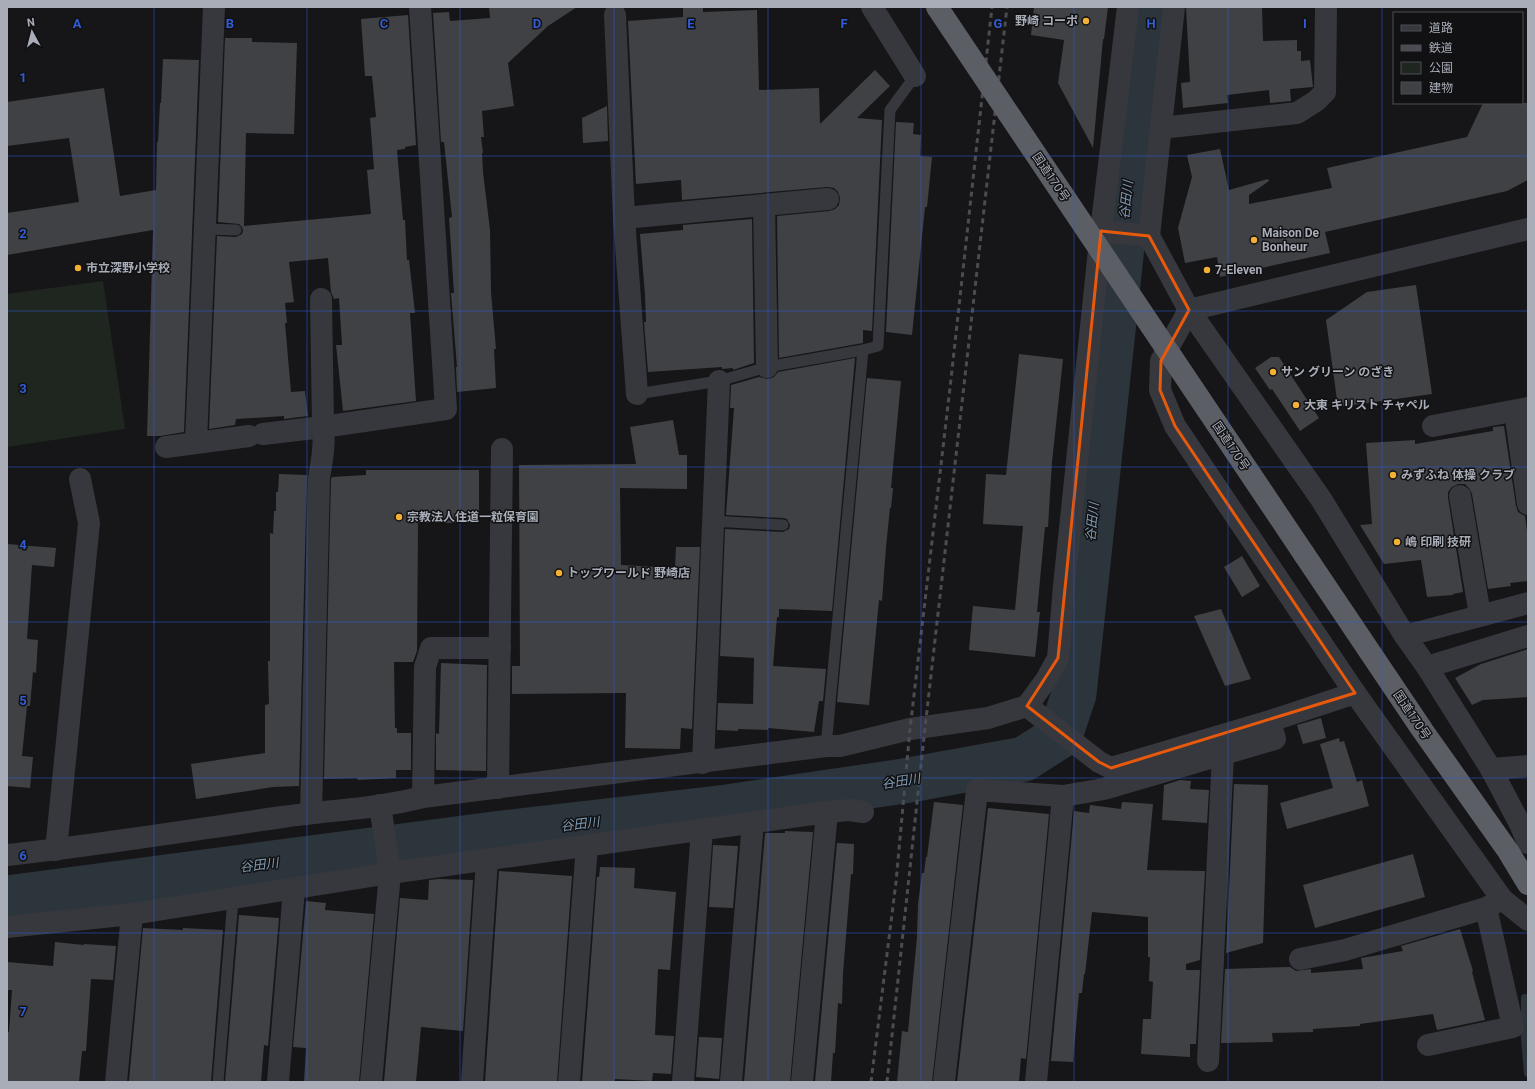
<svg xmlns="http://www.w3.org/2000/svg" width="1535" height="1089" font-family="Roboto,'Noto Sans JP',sans-serif">
  <style>
    .green { fill: #1e261f }
    .lines { fill: none; stroke-linecap: round; stroke-linejoin: round }
    .stream { stroke: #2c353c; stroke-width: 8 }
    .river { stroke: #2c353c; stroke-width: 45 }
    .building { fill: #404145 }
    .service { stroke: #37383d; stroke-width: 11 }
    .minor { stroke: #37383d; stroke-width: 22 }
    .tertiary { stroke: #37383d; stroke-width: 22 }
    .trunk { stroke: #5b5e65; stroke-width: 22 }
    .rail { stroke: #4a4c52; stroke-width: 3; stroke-dasharray: 5 4; stroke-linecap: butt }
    .trunk-bridge { stroke: #5b5e65; stroke-width: 22 }
    .marked { fill: none; stroke: #e8590c; stroke-width: 3; stroke-linejoin: round }
    .grid { fill: none; stroke: #325cd3; stroke-width: 1; stroke-opacity: 0.55 }
    .poi-dot { fill: #f2b134; stroke: #111113; stroke-width: 1.5 }
    .labels { text-anchor: middle; dominant-baseline: central; stroke-width: 3; stroke-linejoin: round; paint-order: stroke }
    .poi-label { font-size: 12px; font-weight: bold; fill: #a8adb8; stroke: #111113; text-anchor: start }
    .street-label { font-size: 12px; fill: #a8adb8; stroke: #111113 }
    .water-label { font-size: 13px; font-style: italic; fill: #7f9bb3; stroke: #111113 }
    .grid-label { font-size: 13px; text-anchor: middle; font-weight: bold; fill: #325cd3; stroke: #111113; stroke-width: 3; stroke-linejoin: round; paint-order: stroke }
  </style>
  <rect width="100%" height="100%" fill="#161618"/>
  <path class="green" d="M103 281 125 429 7 447V294Z"/>
  <g class="lines">
    <path class="stream" d="M1525 998V1039L1528 1073"/>
    <path class="river" d="M7 898 502 833 727 807 904 781 1024 759 1060 736 1074 694 1139 88 1146 7"/>
  </g>
  <g class="building">
    <path d="M489 7H577L548 26 508 63 514 106 482 111 484 137H481L483 153H482L483 172 490 230 491 292 496 349H494L496 388 457 392 456 367H457L451 293H454L449 218 452 217 444 142H441L433 13 449 12 450 21 490 18Z"/>
    <path d="M683 7H703V12L757 10 759 90 819 88 820 124 875 70 890 86 857 118 882 120 872 331 863 330V343L779 358 777 216 829 211 835 209 839 205 840 198 838 192 834 188 827 187 682 200 681 180 636 184 628 21 683 17Z"/>
    <path d="M1034 7H1108L1104 39H1103L1093 148 1058 83 1064 40 1031 35Z"/>
    <path d="M1186 7H1262L1263 41 1297 40V51H1301V61L1310 60 1313 87 1290 89 1291 101 1270 103 1269 90 1227 95 1228 103 1183 108 1181 83 1190 82Z"/>
    <path d="M408 15 416 145 405 147V149L397 150 403 220H405L407 260H409L415 313H410L416 401 343 411 336 345H342L339 298 334 299 331 292 328 258 289 262 294 302 285 303 287 323H285L291 392 305 391 308 416 284 419V416L236 419 235 425 209 429 217 236 236 237 242 234 243 231 242 227 239 224 218 222 225 38H252V42L297 43 294 134 246 133 244 226 371 214 367 170 374 169 370 118 376 117 372 76H365L361 19Z"/>
    <path d="M163 59 199 60 184 432 160 436H147L153 230 7 255V213L79 202 69 138 7 146V102L104 88 120 196 156 190 157 142H158L160 103H161Z"/>
    <path d="M1483 103H1528V180L1507 191 1325 232 1330 253 1220 277 1217 257 1185 263 1178 228 1192 177 1187 155 1220 149 1229 190 1268 179 1269 181 1249 195V204L1332 188 1327 168 1467 137Z"/>
    <path d="M607 106 608 141 583 143 582 118Z"/>
    <path d="M896 122 914 123 913 134 921 135 920 156 932 157 927 207H925L912 335 886 332Z"/>
    <path d="M752 219 754 363 733 370V368L722 369V367L648 372 644 322H646L645 295 640 234 683 230V225Z"/>
    <path d="M1416 285 1432 394 1338 407 1326 320 1367 292Z"/>
    <path d="M1019 354 1063 359 1052 462 1048 527H1045L1037 612H1040L1035 657 969 650 973 606 1015 610 1023 526 983 524 986 474 1006 475Z"/>
    <path d="M1271 357H1279L1319 418 1300 431 1272 389 1270 390 1255 368Z"/>
    <path d="M855 358 832 611 779 609V617H777L773 666 826 669 823 701H819L814 732 768 728V730L738 729V731L717 730 718 703 753 704 754 658 720 656 725 529 783 532 789 529 790 525 787 519 783 518 726 515 734 408H730L731 385 759 377 768 379 774 377 778 372Z"/>
    <path d="M867 378 901 381 891 488H893L891 508H890L886 547 882 601 879 600 869 705 837 702Z"/>
    <path d="M673 420 679 455H687V489L620 488 621 565 675 568 676 547H700L692 729 681 728 680 749 625 748 626 693 512 694V666H520L519 465 636 464 630 427Z"/>
    <path d="M1504 426 1516 506 1518 512 1525 516 1528 538V581L1510 583 1511 586 1488 589 1472 494 1469 488 1465 484H1458L1452 487 1448 492V498L1463 592 1453 594V595L1427 597 1421 560 1384 564 1360 525 1372 524 1366 443 1415 440V444L1493 431V427Z"/>
    <path d="M366 470H479V523H418L417 651 413 662H394L395 728H397V733H411V770H396V778L358 780 357 778 324 779 331 479 332 477 366 475Z"/>
    <path d="M279 474 307 475 299 786 273 787 196 799 191 764 265 753V705L269 704 268 661H270V533L273 534 274 511H276V492H278Z"/>
    <path d="M7 544 56 548 54 567 32 565 27 639 38 640 36 673 33 672 30 706H27L22 756 33 757 30 788 7 786Z"/>
    <path d="M1242 556 1260 586 1242 597 1224 567Z"/>
    <path d="M1221 609 1251 679 1225 686 1194 616Z"/>
    <path d="M1528 649V697L1483 700 1472 705 1455 678 1481 664Z"/>
    <path d="M441 663 487 665 486 771 436 770V733L439 734Z"/>
    <path d="M1321 718 1326 738 1303 744 1297 725Z"/>
    <path d="M1339 738 1340 742 1344 741 1357 782 1362 780 1369 806 1287 829 1280 803 1333 788 1320 744Z"/>
    <path d="M1180 780 1191 781 1190 789 1209 790 1207 823 1162 820 1164 785Z"/>
    <path d="M1234 784 1268 785 1263 943 1226 953Z"/>
    <path d="M934 802 963 805 932 1082H897L902 1031 908 1032 917 937 918 904 922 873H924L926 857H927Z"/>
    <path d="M1122 802 1153 804 1147 870 1205 871 1200 960 1186 964V970H1200L1196 1044H1190V1057L1141 1054 1143 1019H1151L1153 982 1149 981 1150 957H1148V917L1092 912 1085 974H1084L1082 993H1079L1073 1062 1051 1061 1074 811 1089 813 1090 805 1121 809Z"/>
    <path d="M988 808 1049 814 1026 1059 1021 1058 1019 1082H957Z"/>
    <path d="M785 831 813 832 790 1082H744L765 833H785Z"/>
    <path d="M837 843 854 844 853 874H851L843 973 842 1004 838 1003 835 1053H833L831 1082H815Z"/>
    <path d="M713 845 738 846 733 908 709 907Z"/>
    <path d="M1413 854 1425 897 1315 928 1303 885Z"/>
    <path d="M600 867 635 868 634 888 676 892 670 970 658 969 655 1035 674 1036 671 1074 653 1073 652 1081 615 1079 614 1082H582L597 877H599Z"/>
    <path d="M499 871 572 876 557 1082H485Z"/>
    <path d="M439 879 473 880 463 1031 421 1027 416 1082H384L400 898 428 900 429 880Z"/>
    <path d="M306 901 326 903 325 910 374 914 359 1082H304L306 1048 293 1047Z"/>
    <path d="M239 915 279 918 268 1046 264 1045 261 1082H225Z"/>
    <path d="M143 928 183 930V928L223 930 211 1082 129 1081Z"/>
    <path d="M1460 929 1473 971 1472 972 1485 1020 1437 1030 1433 1014 1360 1024V1026L1313 1029V1032L1272 1033 1273 1042 1221 1043 1225 969 1290 967 1296 971 1311 969V973L1363 969 1361 958 1403 951 1401 946Z"/>
    <path d="M55 942 84 945V944L116 946 113 980 91 979 86 1051H82L79 1082H7V1032H9L12 990H7V962L53 966Z"/>
    <path d="M699 1037 722 1038 719 1079 696 1077Z"/>
  </g>
  <g class="lines">
    <g class="service">
      <path d="M205 229 236 230"/>
      <path d="M637 394 719 381 767 367 863 350 878 346 890 110 915 76"/>
      <path d="M713 521 783 525"/>
      <path d="M826 746 863 350"/>
      <path d="M218 1082 233 899"/>
    </g>
    <g class="minor">
      <path d="M872 7 915 76"/>
      <path d="M1128 7 1101 231 1149 236"/>
      <path d="M1174 7 1149 236 1189 310 1321 499 1405 636 1427 667 1491 769 1521 826 1528 843"/>
      <path d="M615 15 624 218 637 394"/>
      <path d="M1161 128 1297 113 1316 101 1325 92 1326 7"/>
      <path d="M764 205 767 367"/>
      <path d="M624 218 828 199"/>
      <path d="M1528 229 1189 310 1161 361 1160 390 1175 426 1355 693 1502 899 1528 920"/>
      <path d="M1515 411 1528 504"/>
      <path d="M1433 426 1528 408"/>
      <path d="M263 434 323 427 446 409 420 7"/>
      <path d="M196 442 214 7"/>
      <path d="M166 447 249 436"/>
      <path d="M1460 496 1480 615"/>
      <path d="M1405 636 1528 603"/>
      <path d="M1427 667 1528 636"/>
      <path d="M1027 706 1099 762 1111 768 1270 721 1355 693"/>
      <path d="M703 763 719 381"/>
      <path d="M1491 769 1528 766"/>
      <path d="M498 788 502 449"/>
      <path d="M423 797 425 667 431 648H500"/>
      <path d="M311 813 319 478C322 460 325 445 323 427L321 299"/>
      <path d="M56 850 89 523 80 479"/>
      <path d="M390 873 827 812 849 810 863 812"/>
      <path d="M1300 959 1345 950 1486 908"/>
      <path d="M1428 1045 1513 1027 1486 908 1502 899"/>
      <path d="M1208 1061 1223 754"/>
      <path d="M116 1082 132 914"/>
      <path d="M278 1082 294 889"/>
      <path d="M472 1082 487 860"/>
      <path d="M569 1082 587 845"/>
      <path d="M683 1082 702 830"/>
      <path d="M731 1082 753 822"/>
      <path d="M802 1082 827 812"/>
      <path d="M944 1082 977 790 1063 796 1104 789 1275 739 1270 721"/>
      <path d="M1036 1082 1063 796"/>
    </g>
    <g class="tertiary">
      <path d="M7 855C99 845 191 830 282 817 329 810 377 809 423 797L826 746H840L910 729 988 718 1027 706 1046 680 1058 658 1064 586 1101 231"/>
      <path d="M7 927 132 914 390 873"/>
      <path d="M371 1082 390 873 380 805"/>
    </g>
    <path class="trunk" d="M1304 554 1423 731 1508 851 1528 884"/>
    <g class="rail">
      <path d="M871 1082 896 882 910 729 950 388 992 7"/>
      <path d="M887 1082 925 728 1007 7"/>
    </g>
    <path class="trunk-bridge" d="M937 7 1304 554"/>
  </g>
  <path class="marked" d="M1101 231 1149 236 1189 310 1161 361 1160 390 1175 426 1355 693 1111 768 1099 762 1027 706 1058 658Z"/>
  <path class="grid" d="M154 7V1082M307 7V1082M460 7V1082M614 7V1082M768 7V1082M921 7V1082M1074 7V1082M1228 7V1082M1382 7V1082M7 156H1528M7 311H1528M7 467H1528M7 622H1528M7 778H1528M7 933H1528"/>
  <g class="poi-dot">
    <circle cx="1086" cy="21" r="4"/>
    <circle cx="1254" cy="240" r="4"/>
    <circle cx="78" cy="268" r="4"/>
    <circle cx="1207" cy="270" r="4"/>
    <circle cx="1273" cy="372" r="4"/>
    <circle cx="1296" cy="405" r="4"/>
    <circle cx="1393" cy="475" r="4"/>
    <circle cx="399" cy="517" r="4"/>
    <circle cx="1397" cy="542" r="4"/>
    <circle cx="559" cy="573" r="4"/>
  </g>
  <g class="labels">
    <g class="poi-label">
      <text x="1078" y="21" text-anchor="end">野崎 コーポ</text>
      <text x="1262" y="233">Maison De<tspan x="1262" dy="14">Bonheur</tspan></text>
      <text x="86" y="268">市立深野小学校</text>
      <text x="1215" y="270">7-Eleven</text>
      <text x="1281" y="372">サン グリーン のざき</text>
      <text x="1304" y="405">大東 キリスト チャペル</text>
      <text x="1401" y="475">みずふね 体操 クラブ</text>
      <text x="407" y="517">宗教法人住道一粒保育園</text>
      <text x="1405" y="542">嶋 印刷 技研</text>
      <text x="567" y="573">トップワールド 野崎店</text>
    </g>
    <g class="street-label">
      <text transform="translate(1051 177) rotate(56)">国道170号</text>
      <text transform="translate(1231 446) rotate(56)">国道170号</text>
      <text transform="translate(1412 715) rotate(56)">国道170号</text>
    </g>
    <g class="water-label">
      <text transform="translate(1126 200) rotate(-84)">谷田川</text>
      <text transform="translate(1092 522) rotate(-84)">谷田川</text>
      <text transform="translate(901 781) rotate(-9)">谷田川</text>
      <text transform="translate(580 824) rotate(-7)">谷田川</text>
      <text transform="translate(259 865) rotate(-7)">谷田川</text>
    </g>
  </g>
  <g class="grid-label">
    <text x="77" y="28">A</text>
    <text x="230" y="28">B</text>
    <text x="384" y="28">C</text>
    <text x="537" y="28">D</text>
    <text x="691" y="28">E</text>
    <text x="844" y="28">F</text>
    <text x="998" y="28">G</text>
    <text x="1151" y="28">H</text>
    <text x="1305" y="28">I</text>
    <text x="23" y="82">1</text>
    <text x="23" y="238">2</text>
    <text x="23" y="393">3</text>
    <text x="23" y="549">4</text>
    <text x="23" y="705">5</text>
    <text x="23" y="860">6</text>
    <text x="23" y="1016">7</text>
  </g>
  <rect width="1535" height="1089" fill="none" stroke="#a8adb8" stroke-width="16"/>
  <rect x="1393" y="12" width="130" height="92" fill="#111113" stroke="#4d4f55"/>
  <rect x="1401" y="25" width="20" height="6" fill="#37383d" stroke="#4d4f55"/>
  <text x="1429" y="32" font-size="12" fill="#a8adb8">道路</text>
  <rect x="1401" y="45" width="20" height="6" fill="#4a4c52" stroke="#4d4f55"/>
  <text x="1429" y="52" font-size="12" fill="#a8adb8">鉄道</text>
  <rect x="1401" y="62" width="20" height="12" fill="#1e261f" stroke="#4d4f55"/>
  <text x="1429" y="72" font-size="12" fill="#a8adb8">公園</text>
  <rect x="1401" y="82" width="20" height="12" fill="#404145" stroke="#4d4f55"/>
  <text x="1429" y="92" font-size="12" fill="#a8adb8">建物</text>
  <g transform="translate(32 32) rotate(353)" stroke="#111113" stroke-width="3" paint-order="stroke">
  <path d="M0-3L7 15L0 10L-7 15Z" fill="#a8adb8"/>
  <text y="-6" font-size="11" font-weight="bold" text-anchor="middle" fill="#a8adb8">N</text>
  </g>
</svg>
